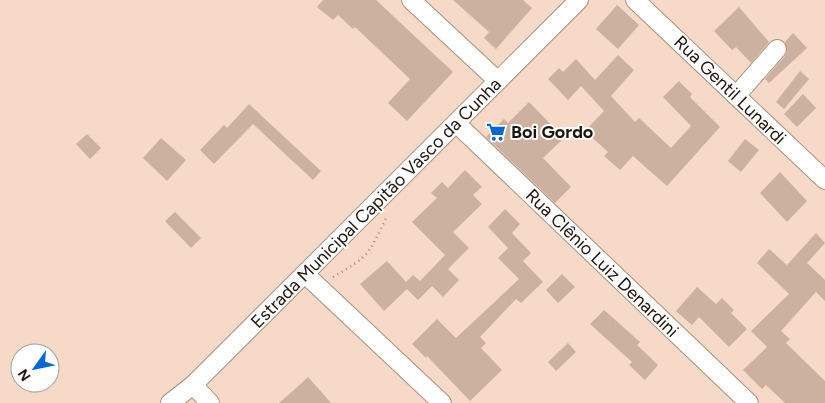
<svg xmlns="http://www.w3.org/2000/svg" width="825" height="403" font-family="Figtree,sans-serif">
  <style>
    .building { fill: #cdb1a0 }
    .lines { fill: none; stroke-linecap: round; stroke-linejoin: round }
    .minor-casing { stroke: #aa8f7e; stroke-width: 20 }
    .path { stroke: #a48e81; stroke-width: 2.5; stroke-dasharray: 1 4; stroke-linecap: butt }
    .minor { stroke: #fff; stroke-width: 18 }
    .labels { text-anchor: middle; dominant-baseline: central; stroke-width: 4; stroke-linejoin: round; paint-order: stroke }
    .street-label { font-size: 18px; fill: #1f150f; stroke: #fff }
    .poi-label { font-size: 18px; font-weight: bold; fill: #1f150f; stroke: #fff; text-anchor: start }
  </style>
  <rect width="100%" height="100%" fill="#f6d9c7"/>
  <g class="building">
    <path d="M323 0H376L453 72 407 121 388 103 410 79 355 27 353 29 338 15 333 20 317 7Z"/>
    <path d="M453 0H523L532 8 496 49 484 38 489 32Z"/>
    <path d="M617 5 639 25 618 49 596 29Z"/>
    <path d="M739 7 769 42 751 63 736 47 732 50 714 31Z"/>
    <path d="M793 33 807 48 769 83 765 79 785 56 787 51 785 42Z"/>
    <path d="M618 55 634 70 611 96 635 122 639 118 671 148 691 126 663 97 679 81 692 94 690 97 720 127 667 186 633 156 620 170 604 156 608 152 585 131 604 111 581 86 568 100 548 79 559 68 563 72 576 59 595 80Z"/>
    <path d="M800 71 809 79 784 109 776 102Z"/>
    <path d="M803 94 816 108 797 127 784 114Z"/>
    <path d="M529 102 564 138 543 158 571 187 555 203 486 137 504 119 508 123Z"/>
    <path d="M249 104 321 171 313 180 253 124 214 164 200 150 224 125 227 128Z"/>
    <path d="M87 134 101 148 90 159 76 144Z"/>
    <path d="M161 138 186 160 167 181 143 158Z"/>
    <path d="M745 139 759 150 741 172 728 161Z"/>
    <path d="M465 170 482 187 473 195 482 204 453 232 469 248 448 269 459 280 443 297 432 286 418 300 407 289 384 311 360 284 387 261 406 282 413 275 420 281 445 255 412 222 437 198 431 193 442 182 448 188Z"/>
    <path d="M780 172 807 201 787 222 760 193Z"/>
    <path d="M505 209 520 224 512 233 531 253 523 261 543 282 521 303 516 299 480 337 486 343 481 348 502 370 470 401 427 356 426 358 412 344 437 319 456 338 519 279 498 258 508 248 488 227Z"/>
    <path d="M175 212 201 238 191 248 165 221Z"/>
    <path d="M816 233 825 243 807 263 825 280V301L816 292 781 331 790 339 786 343 825 381V403H785L766 385 762 389 743 370 767 347 751 331 789 294 757 263 769 249 787 265Z"/>
    <path d="M562 274 575 287 558 303 546 290Z"/>
    <path d="M697 287 716 304 722 298 734 310 731 313 747 329 729 347 699 317 692 325 676 311Z"/>
    <path d="M604 310 640 342 637 345 658 365 645 380 629 365 632 362 590 324Z"/>
    <path d="M568 343 576 352 556 371 548 362Z"/>
    <path d="M308 377 331 403H279L294 390Z"/>
  </g>
  <g class="lines">
    <g class="minor-casing">
      <g id="minor">
        <path d="M411 0 498 81"/>
        <path d="M635 0 825 180"/>
        <path d="M736 96 777 49"/>
        <path d="M456 123 749 403"/>
        <path d="M305 274 442 403"/>
        <path d="M193 385 210 403"/>
        <path d="M170 403 193 385 579 0"/>
      </g>
    </g>
    <path class="path" d="M333 277C371 255 368 255 387 216"/>
    <use href="#minor" class="minor"/>
  </g>
  <defs>
    <g id="supermarket-bare" transform="scale(1.5)"><path d="M-6-5.5h2.5l.6 2H6L4.5 2H-2.5L-4.4-4H-6ZM-1.5 3.2a1.3 1.3 0 1 0 .1 0ZM3 3.2a1.3 1.3 0 1 0 .1 0Z" fill="#0a67d0" stroke="#fff" stroke-width="2.5" paint-order="stroke"/></g>
  </defs>
  <g fill-rule="evenodd">
    <use href="#supermarket-bare" x="496" y="132"/>
  </g>
  <g class="labels">
    <g class="street-label">
      <text transform="translate(730 90) rotate(44)">Rua Gentil Lunardi</text>
      <text transform="translate(376 203) rotate(-45)">Estrada Municipal Capitão Vasco da Cunha</text>
      <text transform="translate(602 263) rotate(44)">Rua Clênio Luiz Denardini</text>
    </g>
    <g class="poi-label">
      <text x="511" y="132">Boi Gordo</text>
    </g>
  </g>
  <g transform="translate(35 368) rotate(237)"><circle r="24" fill="#ffffff" stroke="#a5a19f"/>
  <path d="M0-4L9 19L0 12L-9 19Z" fill="#0a67d0"/>
  <text y="-8" font-size="14" font-weight="bold" text-anchor="middle" fill="#1f150f">N</text>
  </g>
</svg>
